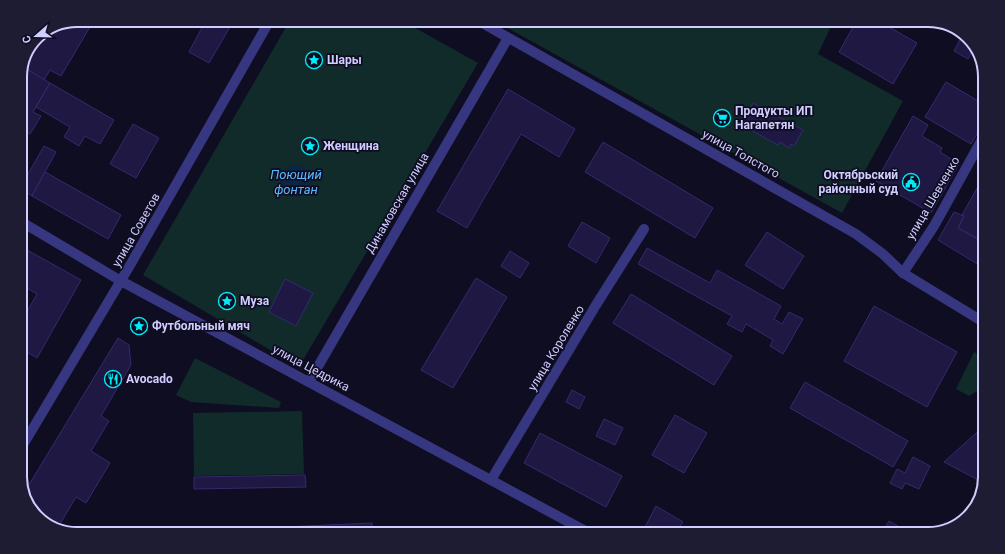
<svg xmlns="http://www.w3.org/2000/svg" width="1005" height="554" font-family="Roboto,sans-serif">
  <style>
    .green { fill: #102b29 }
    .water { fill: #0b2546 }
    .building { fill: #1f1842; stroke: #342a6f }
    .lines { fill: none; stroke-linecap: round; stroke-linejoin: round }
    .minor { stroke: #373781; stroke-width: 10 }
    .labels { text-anchor: middle; dominant-baseline: central; stroke-width: 3.5; stroke-linejoin: round; paint-order: stroke }
    .poi-label { font-size: 12px; font-weight: bold; fill: #d0cdff; stroke: #0f0d21; text-anchor: start }
    .street-label { font-size: 12px; fill: #d0cdff; stroke: #0f0d21 }
    .water-label { font-size: 13px; font-style: italic; fill: #5bbbff; stroke: #0f0d21 }
    .rim { fill: none; stroke: #d0cdff; stroke-width: 2 }
  </style>
  <rect width="100%" height="100%" fill="#0f0d21"/>
  <g class="green">
    <path d="M290 20H401L478 63 299 367 143 275Z"/>
    <path d="M493 20H834L818 54 903 101 842 213Z"/>
    <path d="M974 352 985 358V386L969 396 956 389Z"/>
    <path d="M195 358 281 402 279 408 191 402 176 395Z"/>
    <path d="M302 411 304 474 194 476 193 413Z"/>
  </g>
  <circle class="water" cx="296" cy="181" r="16"/>
  <g class="building">
    <path d="M77 20H94L61 76 50 70 44 80 23 67 37 37Z"/>
    <path d="M206 20H234L209 63 189 52Z"/>
    <path d="M857 20H877L917 43 893 84 839 52Z"/>
    <path d="M963 34 975 46 968 59 954 51Z"/>
    <path d="M23 67 50 83 33 112 41 116 30 134 23 130 20 135V74Z"/>
    <path d="M946 82 985 105V120L971 144 925 117Z"/>
    <path d="M50 83 114 120 100 144 85 136 79 146 64 137 70 127 36 107Z"/>
    <path d="M508 89 575 129 559 157 521 134 467 228 437 211Z"/>
    <path d="M753 103 803 130 794 146 791 144 789 148 780 142 778 145 747 128 749 123 741 119 745 111 748 113Z"/>
    <path d="M913 116 928 125 922 136 942 148 940 152 959 164 931 213 876 181Z"/>
    <path d="M133 124 159 138 136 178 110 164Z"/>
    <path d="M603 142 713 208 695 238 585 172Z"/>
    <path d="M44 146 56 152 32 196 20 188Z"/>
    <path d="M45 172 121 215 108 239 32 196Z"/>
    <path d="M985 174V243L958 228 964 216 962 215Z"/>
    <path d="M954 212 964 216 958 228 985 243V277L980 274 984 268 938 240Z"/>
    <path d="M582 222 610 238 596 263 568 246Z"/>
    <path d="M767 232 804 256 783 289 745 265Z"/>
    <path d="M20 246 81 280 37 358 20 348V324L37 294 20 284Z"/>
    <path d="M647 248 710 283 717 270 781 306 774 319 782 324 789 312 803 319 783 354 770 346 773 340 746 324 742 332 727 324 732 316 638 264Z"/>
    <path d="M510 251 529 263 520 278 501 266Z"/>
    <path d="M476 278 507 297 453 388 421 370Z"/>
    <path d="M285 279 313 293 296 326 269 312Z"/>
    <path d="M631 294 732 356 714 385 613 323Z"/>
    <path d="M874 306 957 352 927 407 844 361Z"/>
    <path d="M118 338 129 345 131 365 101 416 109 421 91 451 110 463 86 503 76 497 57 529 49 526 29 508 24 493Z"/>
    <path d="M805 382 908 441 893 467 790 408Z"/>
    <path d="M572 390 585 397 579 409 566 402Z"/>
    <path d="M675 415 707 433 684 473 652 455Z"/>
    <path d="M604 419 623 428 615 445 596 436Z"/>
    <path d="M985 425V477L984 483 944 462Z"/>
    <path d="M540 433 622 476 606 507 524 463Z"/>
    <path d="M913 457 930 466 919 489 905 483 902 489 890 483 897 469 905 473Z"/>
    <path d="M305 475 306 487 194 489V477Z"/>
    <path d="M656 506 683 522 675 534H653L644 529Z"/>
    <path d="M889 521 912 534H881Z"/>
    <path d="M945 522 954 527 940 531Z"/>
    <path d="M372 523V532L463 527V534H283V527Z"/>
  </g>
  <g class="lines">
    <g class="minor">
      <path d="M477 20 856 234 883 254 903 273 985 323"/>
      <path d="M20 221 121 281 591 534"/>
      <path d="M903 273 934 226 985 134"/>
      <path d="M309 382 508 38"/>
      <path d="M20 450 129 267 270 20"/>
      <path d="M491 480 596 305 644 229"/>
    </g>
  </g>
  <defs>
    <g id="sight-ring" transform="scale(0.9)"><circle r="9.5" fill="#0f0d21" stroke="#00ebf8" stroke-width="1.5"/><path d="M0-6L1.8-2.2L6-1.7L2.9 1.2L3.7 5.4L0 3.3L-3.7 5.4L-2.9 1.2L-6-1.7L-1.8-2.2Z" fill="#00ebf8"/></g>
    <g id="supermarket-ring" transform="scale(0.9)"><circle r="9.5" fill="#0f0d21" stroke="#00ebf8" stroke-width="1.5"/><path d="M-6-5.5h2.5l.6 2H6L4.5 2H-2.5L-4.4-4H-6ZM-1.5 3.2a1.3 1.3 0 1 0 .1 0ZM3 3.2a1.3 1.3 0 1 0 .1 0Z" fill="#00ebf8"/></g>
    <g id="civic-ring" transform="scale(0.9)"><circle r="9.5" fill="#0f0d21" stroke="#00ebf8" stroke-width="1.5"/><path d="M-.6-6.5H3V-4.5H.6V-3L4-1V1h2V6H-6V1h2V-1L-.6-3ZM-1.2 2.5V6h2.4V2.5Z" fill="#00ebf8"/></g>
    <g id="restaurant-ring" transform="scale(0.9)"><circle r="9.5" fill="#0f0d21" stroke="#00ebf8" stroke-width="1.5"/><path d="M-5-6h1v4h1v-4h1v4h1v-4h1v5L-1.5 .5V6h-2V.5L-5-1ZM5-6V6H3V1.5H1.5Q1.5-4 5-6Z" fill="#00ebf8"/></g>
  </defs>
  <g fill-rule="evenodd">
    <use href="#sight-ring" x="314" y="60"/>
    <use href="#supermarket-ring" x="722" y="118"/>
    <use href="#sight-ring" x="310" y="146"/>
    <use href="#civic-ring" x="911" y="182"/>
    <use href="#sight-ring" x="227" y="301"/>
    <use href="#sight-ring" x="139" y="326"/>
    <use href="#restaurant-ring" x="113" y="379"/>
  </g>
  <g class="labels">
    <g class="poi-label">
      <text x="327" y="60">Шары</text>
      <text x="735" y="111">Продукты ИП<tspan x="735" dy="14">Нагапетян</tspan></text>
      <text x="323" y="146">Женщина</text>
      <text x="898" y="175" text-anchor="end">Октябрьский<tspan x="898" dy="14">районный суд</tspan></text>
      <text x="240" y="301">Муза</text>
      <text x="152" y="326">Футбольный мяч</text>
      <text x="126" y="379">Avocado</text>
    </g>
    <g class="street-label">
      <text transform="translate(741 154) rotate(29)">улица Толстого</text>
      <text transform="translate(933 198) rotate(-60)">улица Шевченко</text>
      <text transform="translate(397 203) rotate(-60)">Динамовская улица</text>
      <text transform="translate(136 230) rotate(-60)">улица Советов</text>
      <text transform="translate(556 348) rotate(-59)">улица Короленко</text>
      <text transform="translate(311 368) rotate(28)">улица Цедрика</text>
    </g>
    <g class="water-label">
      <text x="296" y="174">Поющий<tspan x="296" dy="15">фонтан</tspan></text>
    </g>
  </g>
  <path d="M0 0H1005V554H0ZM77 27H928A50 50 0 0 1 978 77V477A50 50 0 0 1 928 527H77A50 50 0 0 1 27 477V77A50 50 0 0 1 77 27Z" fill="#1e1c33" fill-rule="evenodd"/>
  <path class="rim" d="M77 27H928A50 50 0 0 1 978 77V477A50 50 0 0 1 928 527H77A50 50 0 0 1 27 477V77A50 50 0 0 1 77 27Z"/>
  <g transform="translate(36 36) rotate(250)" stroke="#0f0d21" stroke-width="3" paint-order="stroke">
  <path d="M0-3L7 15L0 10L-7 15Z" fill="#d0cdff"/>
  <text y="-6" font-size="11" font-weight="bold" text-anchor="middle" fill="#d0cdff">С</text>
  </g>
</svg>
